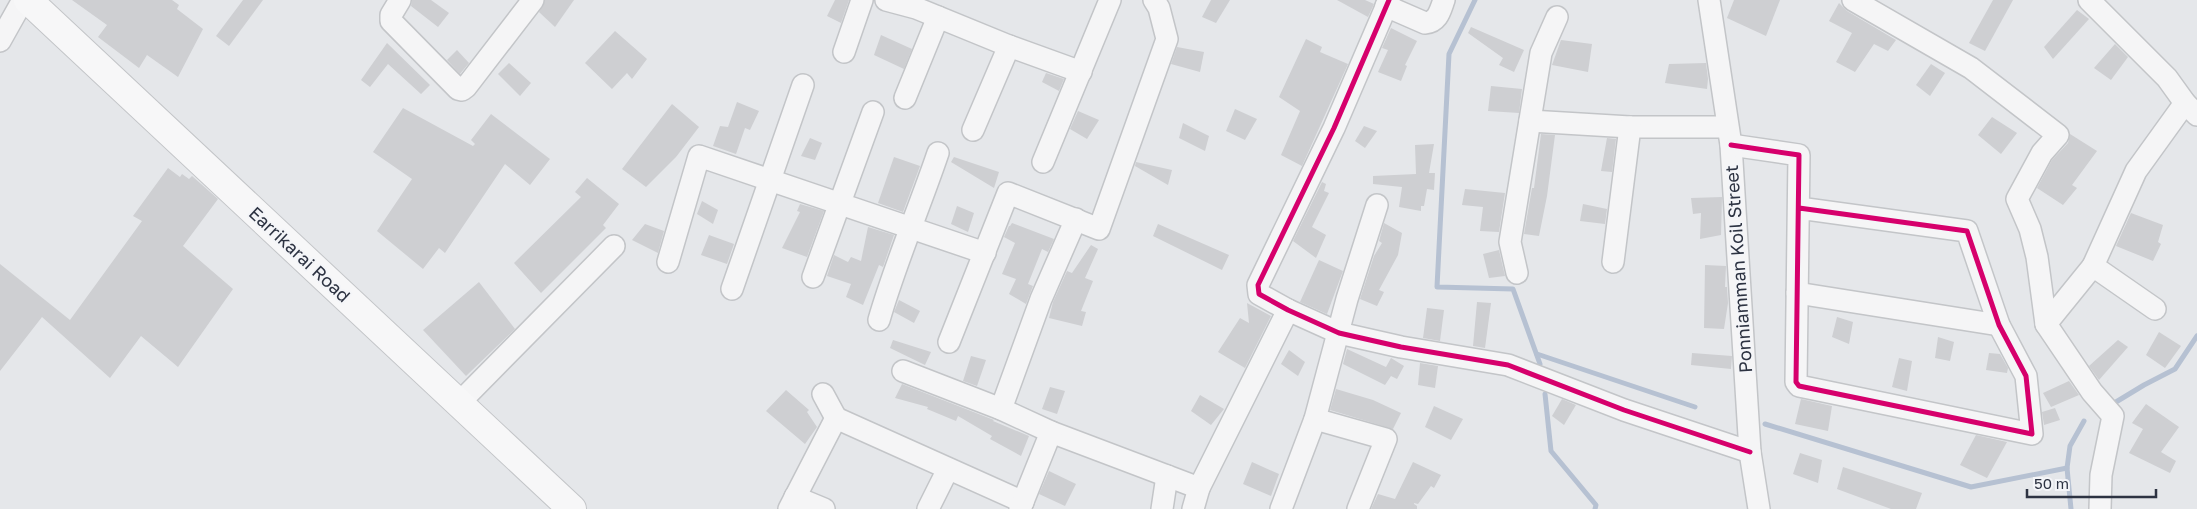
<svg xmlns="http://www.w3.org/2000/svg" width="2197" height="509" font-family="'Golos Text',sans-serif">
  <style>
    .lines { fill: none; stroke-linecap: round; stroke-linejoin: round }
    .stream { stroke: #b6c1d2; stroke-width: 5 }
    .building { fill: #cecfd2 }
    .minor-casing { stroke: #c3c5c8; stroke-width: 24 }
    .secondary-casing { stroke: #c3c5c8; stroke-width: 30 }
    .minor { stroke: #f5f5f6; stroke-width: 21 }
    .secondary { stroke: #f7f7f8; stroke-width: 28 }
    .cycleway-casing { stroke: #f4f5f8; stroke-width: 8 }
    .cycleway { stroke: #d6006c; stroke-width: 5 }
    .labels { text-anchor: middle; dominant-baseline: central; stroke-width: 4; stroke-linejoin: round; paint-order: stroke }
    .street-label { font-size: 18px; fill: #2d3342; stroke: #f4f5f8 }
  </style>
  <rect width="100%" height="100%" fill="#e5e7ea"/>
  <g class="lines">
    <g class="stream">
      <path d="M1475 0 1449 54 1437 287 1513 289 1540 364"/>
      <path d="M1537 354 1695 407"/>
      <path d="M1545 394 1551 451 1596 505 1595 509"/>
      <path d="M2111 405 2144 385 2175 369 2197 336"/>
      <path d="M1765 424 1971 487 2067 468"/>
      <path d="M2071 509 2067 468 2070 446 2084 421"/>
    </g>
  </g>
  <g class="building">
    <path d="M72 0H172L179 5 177 9 203 29 178 77 147 55 139 68 98 37 107 25Z"/>
    <path d="M243 0H263L229 46 216 36Z"/>
    <path d="M412 0H431L449 13 438 27 411 6Z"/>
    <path d="M545 0H574L555 27 539 12Z"/>
    <path d="M835 0H849L841 23 827 16Z"/>
    <path d="M1211 0H1230L1216 23 1202 17Z"/>
    <path d="M1337 0H1365L1374 4 1368 17Z"/>
    <path d="M1734 0H1780L1766 36 1727 18Z"/>
    <path d="M1993 0H2013L1985 51 1969 43Z"/>
    <path d="M1839 3 1847 11 1896 40 1888 51 1874 44 1855 72 1836 62 1852 33 1829 21Z"/>
    <path d="M2077 10 2089 19 2053 59 2044 47Z"/>
    <path d="M1471 27 1524 50 1514 72 1499 65 1503 58 1468 33Z"/>
    <path d="M1391 28 1417 41 1405 65 1407 66 1401 81 1378 72 1388 50 1382 48Z"/>
    <path d="M615 31 647 59 632 79 627 73 612 89 585 63Z"/>
    <path d="M881 35 912 49 904 69 874 55Z"/>
    <path d="M1306 39 1322 47 1320 52 1348 64 1302 166 1281 155 1300 111 1279 97Z"/>
    <path d="M1561 40 1592 44 1588 72 1552 65Z"/>
    <path d="M387 43 430 85 421 94 388 64 370 87 361 80Z"/>
    <path d="M2115 44 2128 57 2111 80 2094 68Z"/>
    <path d="M1177 47 1204 52 1200 72 1171 64Z"/>
    <path d="M457 50 469 63 460 74 447 60Z"/>
    <path d="M509 63 531 83 520 96 498 74Z"/>
    <path d="M1706 63 1708 79 1707 89 1665 83 1669 64Z"/>
    <path d="M1931 64 1945 73 1930 96 1916 85Z"/>
    <path d="M1046 73 1064 79 1059 91 1042 82Z"/>
    <path d="M1491 86 1522 89 1519 113 1488 111Z"/>
    <path d="M737 102 759 111 750 130 745 128 736 154 713 146 720 126 728 127Z"/>
    <path d="M672 104 699 127 676 157 646 187 622 169Z"/>
    <path d="M403 108 473 146 475 144 471 140 491 114 550 159 530 185 505 164 445 253 439 248 423 269 377 231 412 179 373 152Z"/>
    <path d="M1235 109 1257 119 1245 140 1226 131Z"/>
    <path d="M1078 111 1099 120 1087 139 1070 129Z"/>
    <path d="M1992 117 2017 133 2001 154 1978 135Z"/>
    <path d="M1183 123 1209 136 1205 151 1179 138Z"/>
    <path d="M1364 126 1377 131 1365 148 1355 141Z"/>
    <path d="M1541 134 1555 135 1547 196 1539 236 1524 234 1532 188H1534Z"/>
    <path d="M2070 134 2097 151 2072 185 2077 188 2063 205 2037 188 2052 160 2068 143Z"/>
    <path d="M810 138 822 143 815 160 801 156Z"/>
    <path d="M1607 138 1616 139 1612 172 1601 171Z"/>
    <path d="M1434 144 1429 173H1435L1434 190 1427 189 1424 206H1421V211L1399 207 1402 187 1373 184V176L1416 174 1415 145Z"/>
    <path d="M894 157 920 166 903 212 878 203Z"/>
    <path d="M954 157 999 172 994 188 951 162Z"/>
    <path d="M1136 162 1172 170 1168 185 1135 166Z"/>
    <path d="M168 168 180 177 182 174 189 179 192 176 218 199 183 246 233 289 178 367 141 336 110 378 42 317 0 371V264L70 320 142 221 133 216Z"/>
    <path d="M587 178 619 204 603 225 606 228 541 293 514 263 581 197 575 192Z"/>
    <path d="M1322 182 1326 184 1324 191 1329 193 1312 227 1326 235 1316 258 1293 241Z"/>
    <path d="M1465 189 1505 193 1499 232 1480 231 1483 207 1462 205Z"/>
    <path d="M1722 197 1721 235 1700 239 1701 213 1693 214 1691 198Z"/>
    <path d="M702 201 718 210 713 224 697 214Z"/>
    <path d="M800 204 824 211 807 257 782 248 800 212 797 211Z"/>
    <path d="M1583 204 1607 209 1605 224 1580 221Z"/>
    <path d="M957 206 974 213 968 232 951 224Z"/>
    <path d="M2131 213 2163 225 2158 242 2161 244 2153 261 2116 246Z"/>
    <path d="M1012 223 1054 239 1048 252 1042 249 1028 284 1033 286 1026 304 1009 294 1016 279 1002 274 1015 243 1004 237 1009 226H1010Z"/>
    <path d="M1384 223 1402 233 1398 255 1379 290 1384 292 1377 306 1360 299 1374 256 1382 243 1379 241Z"/>
    <path d="M645 224 664 231 658 253 632 240Z"/>
    <path d="M1158 224 1229 255 1222 270 1153 236Z"/>
    <path d="M868 227 894 235 883 267 879 265 863 305 846 297 851 284 827 276 834 255 848 262 851 257 861 261Z"/>
    <path d="M709 235 734 244 727 264 701 255Z"/>
    <path d="M1091 245 1098 249 1085 278 1093 281 1081 311 1086 312 1082 326 1049 318 1053 302 1067 271 1072 273Z"/>
    <path d="M1499 250 1505 276 1489 278 1483 254Z"/>
    <path d="M1319 260 1343 271 1327 314 1300 302Z"/>
    <path d="M1705 265 1726 266 1725 287H1727L1728 303 1724 329 1704 328Z"/>
    <path d="M479 282 515 329 466 376 423 330Z"/>
    <path d="M899 300 920 311 914 323 894 312Z"/>
    <path d="M1477 302 1491 303 1485 348 1473 346Z"/>
    <path d="M1247 303 1271 316 1245 368 1218 352 1240 318 1249 323Z"/>
    <path d="M1427 308 1444 310 1440 341 1423 338Z"/>
    <path d="M1837 317 1853 322 1849 344 1832 337Z"/>
    <path d="M2159 332 2181 346 2165 368 2146 355Z"/>
    <path d="M1938 337 1954 342 1950 361 1935 358Z"/>
    <path d="M893 340 931 352 925 365 890 348Z"/>
    <path d="M2118 340 2128 347 2099 380 2089 366Z"/>
    <path d="M1347 349 1386 367 1391 358 1404 366 1397 379 1391 376 1385 385 1343 364Z"/>
    <path d="M1289 350 1305 362 1298 376 1281 364Z"/>
    <path d="M1692 353 1732 356 1731 369 1691 365Z"/>
    <path d="M1989 353 2000 354 2008 368 2007 373 1986 370Z"/>
    <path d="M971 356 986 360 977 386 963 381Z"/>
    <path d="M1899 358 1912 361 1907 391 1892 387Z"/>
    <path d="M1420 363 1438 366 1435 388 1418 385Z"/>
    <path d="M2069 381 2079 395 2051 407 2043 393Z"/>
    <path d="M902 384 994 420 993 421 1029 436 1021 456 990 439 992 436 958 416 956 421 927 409 928 407 895 398Z"/>
    <path d="M1050 387 1065 391 1057 414 1042 409Z"/>
    <path d="M1336 389 1373 400 1401 413 1393 429 1330 410Z"/>
    <path d="M786 390 809 410 807 412 817 427 805 444 766 411Z"/>
    <path d="M1200 395 1224 409 1211 425 1191 411Z"/>
    <path d="M1562 399 1576 405 1564 425 1552 416Z"/>
    <path d="M1801 399 1832 406 1828 431 1795 424Z"/>
    <path d="M2146 404 2179 427 2161 452 2176 461 2170 473 2129 453 2143 429 2132 423Z"/>
    <path d="M1434 406 1463 419 1451 440 1425 427Z"/>
    <path d="M2055 408 2060 420 2044 425 2042 412Z"/>
    <path d="M1976 435 2007 442 1987 478 1960 465Z"/>
    <path d="M1800 453 1822 460 1818 483 1793 474Z"/>
    <path d="M1252 462 1279 474 1271 496 1243 484Z"/>
    <path d="M1413 462 1441 475 1434 488 1431 486 1418 504 1414 503V504L1417 506V509H1371L1378 494 1395 499Z"/>
    <path d="M1843 467 1922 493 1916 509H1891L1837 489Z"/>
    <path d="M1049 471 1076 484 1065 506 1039 494Z"/>
  </g>
  <g class="lines">
    <g class="minor-casing">
      <g id="minor">
        <path d="M400 0 391 15V21L458 89 462 90 466 87 533 0"/>
        <path d="M886 0 916 8 1009 46 1081 72"/>
        <path d="M1389 0 1334 128 1258 285 1259 294 1288 310 1339 333 1401 347 1508 365 1624 410 1750 452"/>
        <path d="M1709 0 1731 145 1750 452 1759 509"/>
        <path d="M1853 0 1971 68 2058 135 2042 153 2017 199 2030 229 2037 257 2046 324 2092 392 2113 416 2101 475 2100 509"/>
        <path d="M2089 0 2167 78 2185 103 2197 115"/>
        <path d="M1386 6 1425 23C1438 22 1440 11 1444 0"/>
        <path d="M0 41 23 0"/>
        <path d="M844 52 862 0"/>
        <path d="M905 98 938 17"/>
        <path d="M1530 121 1630 127H1727"/>
        <path d="M973 130 1009 46"/>
        <path d="M1731 145 1799 155 1796 382 1799 386 2032 434 2026 376 1999 325 1967 231 1799 208"/>
        <path d="M1043 162 1110 0"/>
        <path d="M668 262 699 156 985 253"/>
        <path d="M1613 262 1630 127"/>
        <path d="M1517 273 1510 242 1541 53 1557 17"/>
        <path d="M813 277 873 112"/>
        <path d="M732 289 803 85"/>
        <path d="M1797 293 1999 325"/>
        <path d="M2155 309 2093 266 2136 171 2185 103"/>
        <path d="M879 320C895 264 919 209 938 153"/>
        <path d="M2046 324 2093 266"/>
        <path d="M949 342 1008 193 1099 229 1167 39 1159 8 1154 0"/>
        <path d="M903 371 1001 409 1051 432 1199 488"/>
        <path d="M459 403 614 246"/>
        <path d="M1001 409 1041 299 1076 219"/>
        <path d="M836 418 1023 502"/>
        <path d="M1315 419 1386 439 1358 509"/>
        <path d="M795 497 824 509"/>
        <path d="M789 509 836 418 823 394"/>
        <path d="M928 509 948 469"/>
        <path d="M1020 509 1051 432"/>
        <path d="M1162 509 1167 476"/>
        <path d="M1193 509 1199 488 1288 310"/>
        <path d="M1281 509 1315 419 1347 299 1377 205"/>
      </g>
    </g>
    <g class="secondary-casing">
      <path id="secondary" d="M28 0 572 509"/>
    </g>
    <use href="#minor" class="minor"/>
    <use href="#secondary" class="secondary"/>
    <g class="cycleway-casing">
      <g id="cycleway">
        <path d="M1389 0 1334 128 1258 285 1259 294 1288 310 1339 333 1401 347 1508 365 1624 410 1750 452"/>
        <path d="M1731 145 1799 155 1796 382 1799 386 2032 434 2026 376 1999 325 1967 231 1799 208"/>
      </g>
    </g>
    <use href="#cycleway" class="cycleway"/>
  </g>
  <g class="labels">
    <g class="street-label">
      <text transform="translate(300 254) rotate(43)">Earrikarai Road</text>
      <text transform="translate(1738 269) rotate(-94)">Ponniamman Koil Street</text>
    </g>
  </g>
  <path d="M2027 489v8h129v-8" fill="none" stroke="#2d3342" stroke-width="2.5"/>
  <text x="2034" y="489" font-size="15" fill="#2d3342" stroke="#f4f5f8" stroke-width="4" paint-order="stroke">50 m</text>
</svg>
